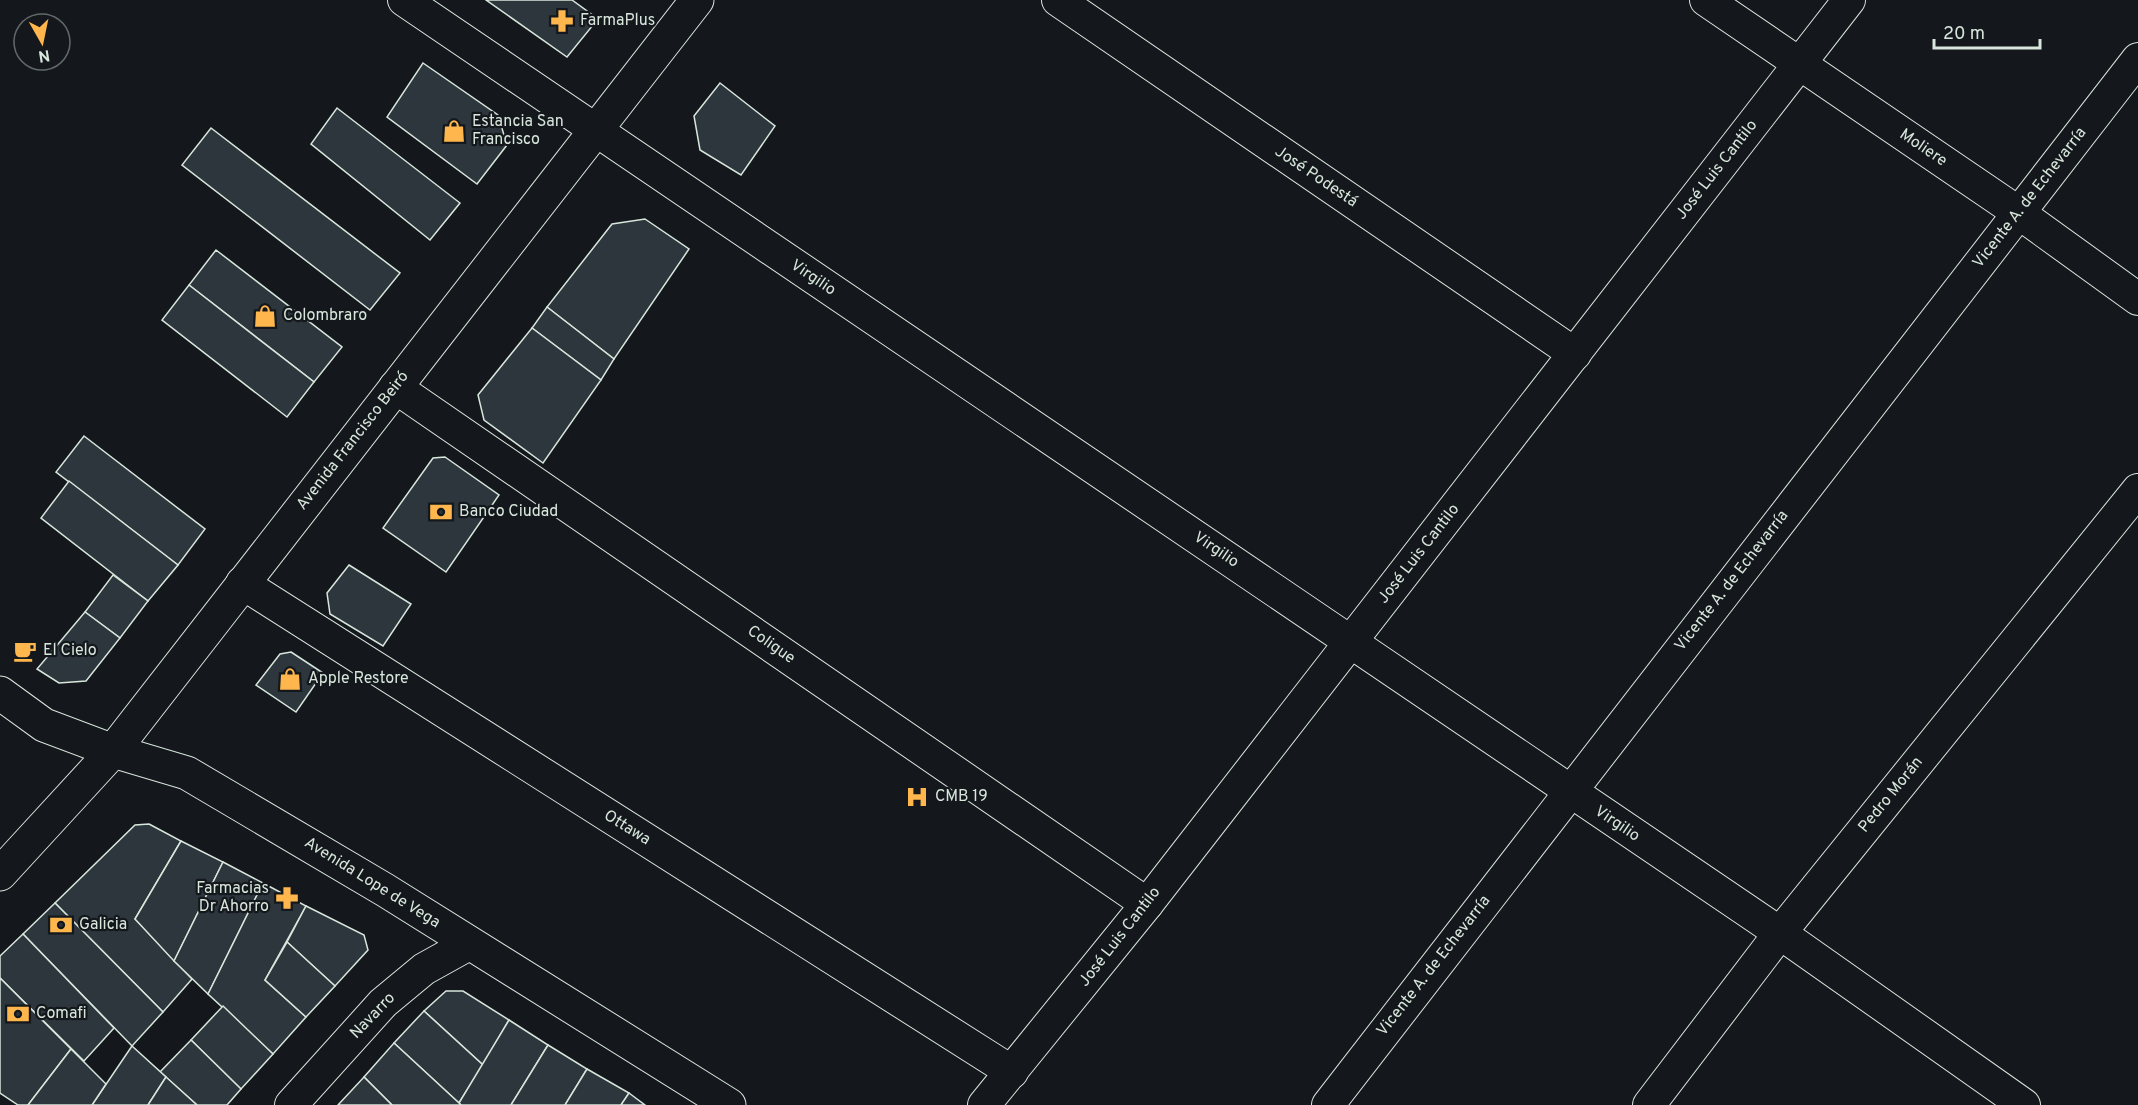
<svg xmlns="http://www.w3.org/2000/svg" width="2138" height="1105" font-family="Overpass,sans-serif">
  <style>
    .building { fill: #2c363c; stroke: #d8e6dc; stroke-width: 1.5 }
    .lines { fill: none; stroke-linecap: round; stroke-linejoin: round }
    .minor-casing { stroke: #d8e6dc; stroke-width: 34 }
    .secondary-casing { stroke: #d8e6dc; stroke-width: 35 }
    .minor { stroke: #14181c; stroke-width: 32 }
    .secondary { stroke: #14181c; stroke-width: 33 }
    .labels { text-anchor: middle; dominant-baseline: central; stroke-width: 4.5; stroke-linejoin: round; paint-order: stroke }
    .poi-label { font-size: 16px; fill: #d8e6dc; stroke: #14181c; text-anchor: start }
    .street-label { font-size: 16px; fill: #d8e6dc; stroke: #14181c }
  </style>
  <rect width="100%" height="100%" fill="#14181c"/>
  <g class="building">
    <path d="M486 0H572L598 19 567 57Z"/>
    <path d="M423 63 498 115 507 145 477 184 387 117Z"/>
    <path d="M720 83 775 126 741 175 700 150 694 116Z"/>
    <path d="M337 108 460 203 430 240 311 144Z"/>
    <path d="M211 128 400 273 370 310 182 165Z"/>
    <path d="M645 219 689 249 614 359 547 307 612 224Z"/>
    <path d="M216 250 342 347 314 382 189 285Z"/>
    <path d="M189 285 314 382 287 417 162 320Z"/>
    <path d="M547 307 614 359 601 380 532 328Z"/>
    <path d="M532 328 601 380 543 463 484 420 478 395Z"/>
    <path d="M84 436 205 529 178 565 56 472Z"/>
    <path d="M445 457 499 495 446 572 383 528 433 458Z"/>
    <path d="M69 481 178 565 148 601 41 518Z"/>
    <path d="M349 565 411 604 383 646 330 614 327 593Z"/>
    <path d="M113 575 148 601 120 638 85 612Z"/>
    <path d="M85 612 120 638 86 681 59 683 37 669Z"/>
    <path d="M291 652 323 673 296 712 256 685 280 654Z"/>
    <path d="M149 824 181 841 135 919 192 979 163 1012 55 903 135 825Z"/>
    <path d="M181 841 223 862 174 961 135 919Z"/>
    <path d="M223 862 263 883 208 994 174 961Z"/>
    <path d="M263 883 306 906 265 980 306 1017 273 1054 208 994Z"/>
    <path d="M55 903 163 1012 132 1046 23 934Z"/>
    <path d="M306 906 364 935 368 950 335 986 287 942Z"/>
    <path d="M23 934 114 1028 84 1061 0 978V956Z"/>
    <path d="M287 942 335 986 306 1017 265 980Z"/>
    <path d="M0 978 71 1049 28 1105H18L0 1093Z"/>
    <path d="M446 991H463L509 1020 483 1065 424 1011Z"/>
    <path d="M223 1006 273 1054 241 1089 191 1040Z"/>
    <path d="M424 1011 483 1065 459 1103 394 1043Z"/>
    <path d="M509 1020 548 1045 511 1105H461L459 1103Z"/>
    <path d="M191 1040 241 1089 227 1105H197L160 1072Z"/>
    <path d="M394 1043 459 1103 461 1105H392L364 1077Z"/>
    <path d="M548 1045 587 1069 565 1105H511Z"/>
    <path d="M132 1046 166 1077 148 1105H92Z"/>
    <path d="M71 1049 106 1084 92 1105H28Z"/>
    <path d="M587 1069 629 1093 621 1105H565Z"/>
    <path d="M166 1077 197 1105H148Z"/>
    <path d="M364 1077 392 1105H338Z"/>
    <path d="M629 1093 645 1105H621Z"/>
  </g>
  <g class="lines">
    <g class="minor-casing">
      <g id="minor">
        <path d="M404 0 1780 933 2024 1105"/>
        <path d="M1058 0 1575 354"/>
        <path d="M1706 0 2019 213 2138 299"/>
        <path d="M395 387 1147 904"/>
        <path d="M242 583 1012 1072"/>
        <path d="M291 1105 383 1003 424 969 469 944"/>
        <path d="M984 1105 1147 904 1849 0"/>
        <path d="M1328 1105 2138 59"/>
        <path d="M1649 1105 1780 933 2138 490"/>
      </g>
    </g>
    <g class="secondary-casing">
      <g id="secondary">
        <path d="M0 693 44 725 113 751 187 773 385 890 729 1105"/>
        <path d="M0 874 113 751 697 0"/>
      </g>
    </g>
    <use href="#minor" class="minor"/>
    <use href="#secondary" class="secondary"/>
  </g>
  <defs>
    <g id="pharmacy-bare" transform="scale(1.8)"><path d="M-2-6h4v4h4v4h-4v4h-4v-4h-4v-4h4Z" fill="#ffb74d" stroke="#14181c" stroke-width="2.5" paint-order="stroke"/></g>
    <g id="shop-bare" transform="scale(1.8)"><path d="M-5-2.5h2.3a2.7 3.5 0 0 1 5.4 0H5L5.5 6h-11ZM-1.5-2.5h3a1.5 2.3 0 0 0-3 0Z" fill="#ffb74d" stroke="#14181c" stroke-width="2.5" paint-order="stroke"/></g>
    <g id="bank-bare" transform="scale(1.8)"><path d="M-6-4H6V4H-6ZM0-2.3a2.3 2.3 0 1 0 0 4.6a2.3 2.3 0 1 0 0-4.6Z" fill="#ffb74d" stroke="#14181c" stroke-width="2.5" paint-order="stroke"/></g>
    <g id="cafe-bare" transform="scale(1.8)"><path d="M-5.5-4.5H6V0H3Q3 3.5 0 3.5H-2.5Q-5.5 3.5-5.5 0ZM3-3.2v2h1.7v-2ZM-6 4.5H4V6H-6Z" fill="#ffb74d" stroke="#14181c" stroke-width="2.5" paint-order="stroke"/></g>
    <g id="hospital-bare" transform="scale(1.8)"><path d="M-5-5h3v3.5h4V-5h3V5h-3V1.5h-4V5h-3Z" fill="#ffb74d" stroke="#14181c" stroke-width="2.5" paint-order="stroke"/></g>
  </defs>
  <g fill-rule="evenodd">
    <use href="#pharmacy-bare" x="562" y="21"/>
    <use href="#shop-bare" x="454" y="131"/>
    <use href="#shop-bare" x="265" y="316"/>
    <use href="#bank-bare" x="441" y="512"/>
    <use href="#cafe-bare" x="25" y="651"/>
    <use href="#shop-bare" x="290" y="679"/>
    <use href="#hospital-bare" x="917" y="797"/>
    <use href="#pharmacy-bare" x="287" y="898"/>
    <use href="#bank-bare" x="61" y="925"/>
    <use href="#bank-bare" x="18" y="1014"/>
  </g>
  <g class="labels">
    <g class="poi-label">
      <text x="580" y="21">FarmaPlus</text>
      <text x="472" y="122">Estancia San<tspan x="472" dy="18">Francisco</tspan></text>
      <text x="283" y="316">Colombraro</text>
      <text x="459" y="512">Banco Ciudad</text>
      <text x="43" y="651">El Cielo</text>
      <text x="308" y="679">Apple Restore</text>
      <text x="935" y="797">CMB 19</text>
      <text x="269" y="889" text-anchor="end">Farmacias<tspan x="269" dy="18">Dr Ahorro</tspan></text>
      <text x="79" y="925">Galicia</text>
      <text x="36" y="1014">Comafi</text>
    </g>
    <g class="street-label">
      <text transform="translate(1923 148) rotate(34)">Moliere</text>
      <text transform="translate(1717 170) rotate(-52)">José Luis Cantilo</text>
      <text transform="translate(1316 177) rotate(34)">José Podestá</text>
      <text transform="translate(2030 198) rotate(-52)">Vicente A. de Echevarría</text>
      <text transform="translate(813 278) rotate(34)">Virgilio</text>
      <text transform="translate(353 441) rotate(-52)">Avenida Francisco Beiró</text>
      <text transform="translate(1216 550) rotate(34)">Virgilio</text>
      <text transform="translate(1419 554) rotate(-52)">José Luis Cantilo</text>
      <text transform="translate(1732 581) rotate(-52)">Vicente A. de Echevarría</text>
      <text transform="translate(771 645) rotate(35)">Coligue</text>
      <text transform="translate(1891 795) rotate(-51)">Pedro Morán</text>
      <text transform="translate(1617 824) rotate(34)">Virgilio</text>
      <text transform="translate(627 828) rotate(32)">Ottawa</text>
      <text transform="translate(372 883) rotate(32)">Avenida Lope de Vega</text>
      <text transform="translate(1120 937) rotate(-52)">José Luis Cantilo</text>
      <text transform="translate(1434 966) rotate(-52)">Vicente A. de Echevarría</text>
      <text transform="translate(373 1016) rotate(-46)">Navarro</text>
    </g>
  </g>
  <g transform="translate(42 42) rotate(171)"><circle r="28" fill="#14181c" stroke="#626a69" stroke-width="1.5"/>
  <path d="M0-4.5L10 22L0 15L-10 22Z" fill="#ffb74d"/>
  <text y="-9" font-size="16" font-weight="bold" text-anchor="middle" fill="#d8e6dc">N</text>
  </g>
  <path d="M1934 39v9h106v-9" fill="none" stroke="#d8e6dc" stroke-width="3"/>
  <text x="1943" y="39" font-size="18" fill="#d8e6dc" stroke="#14181c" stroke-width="4.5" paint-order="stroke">20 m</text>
</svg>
